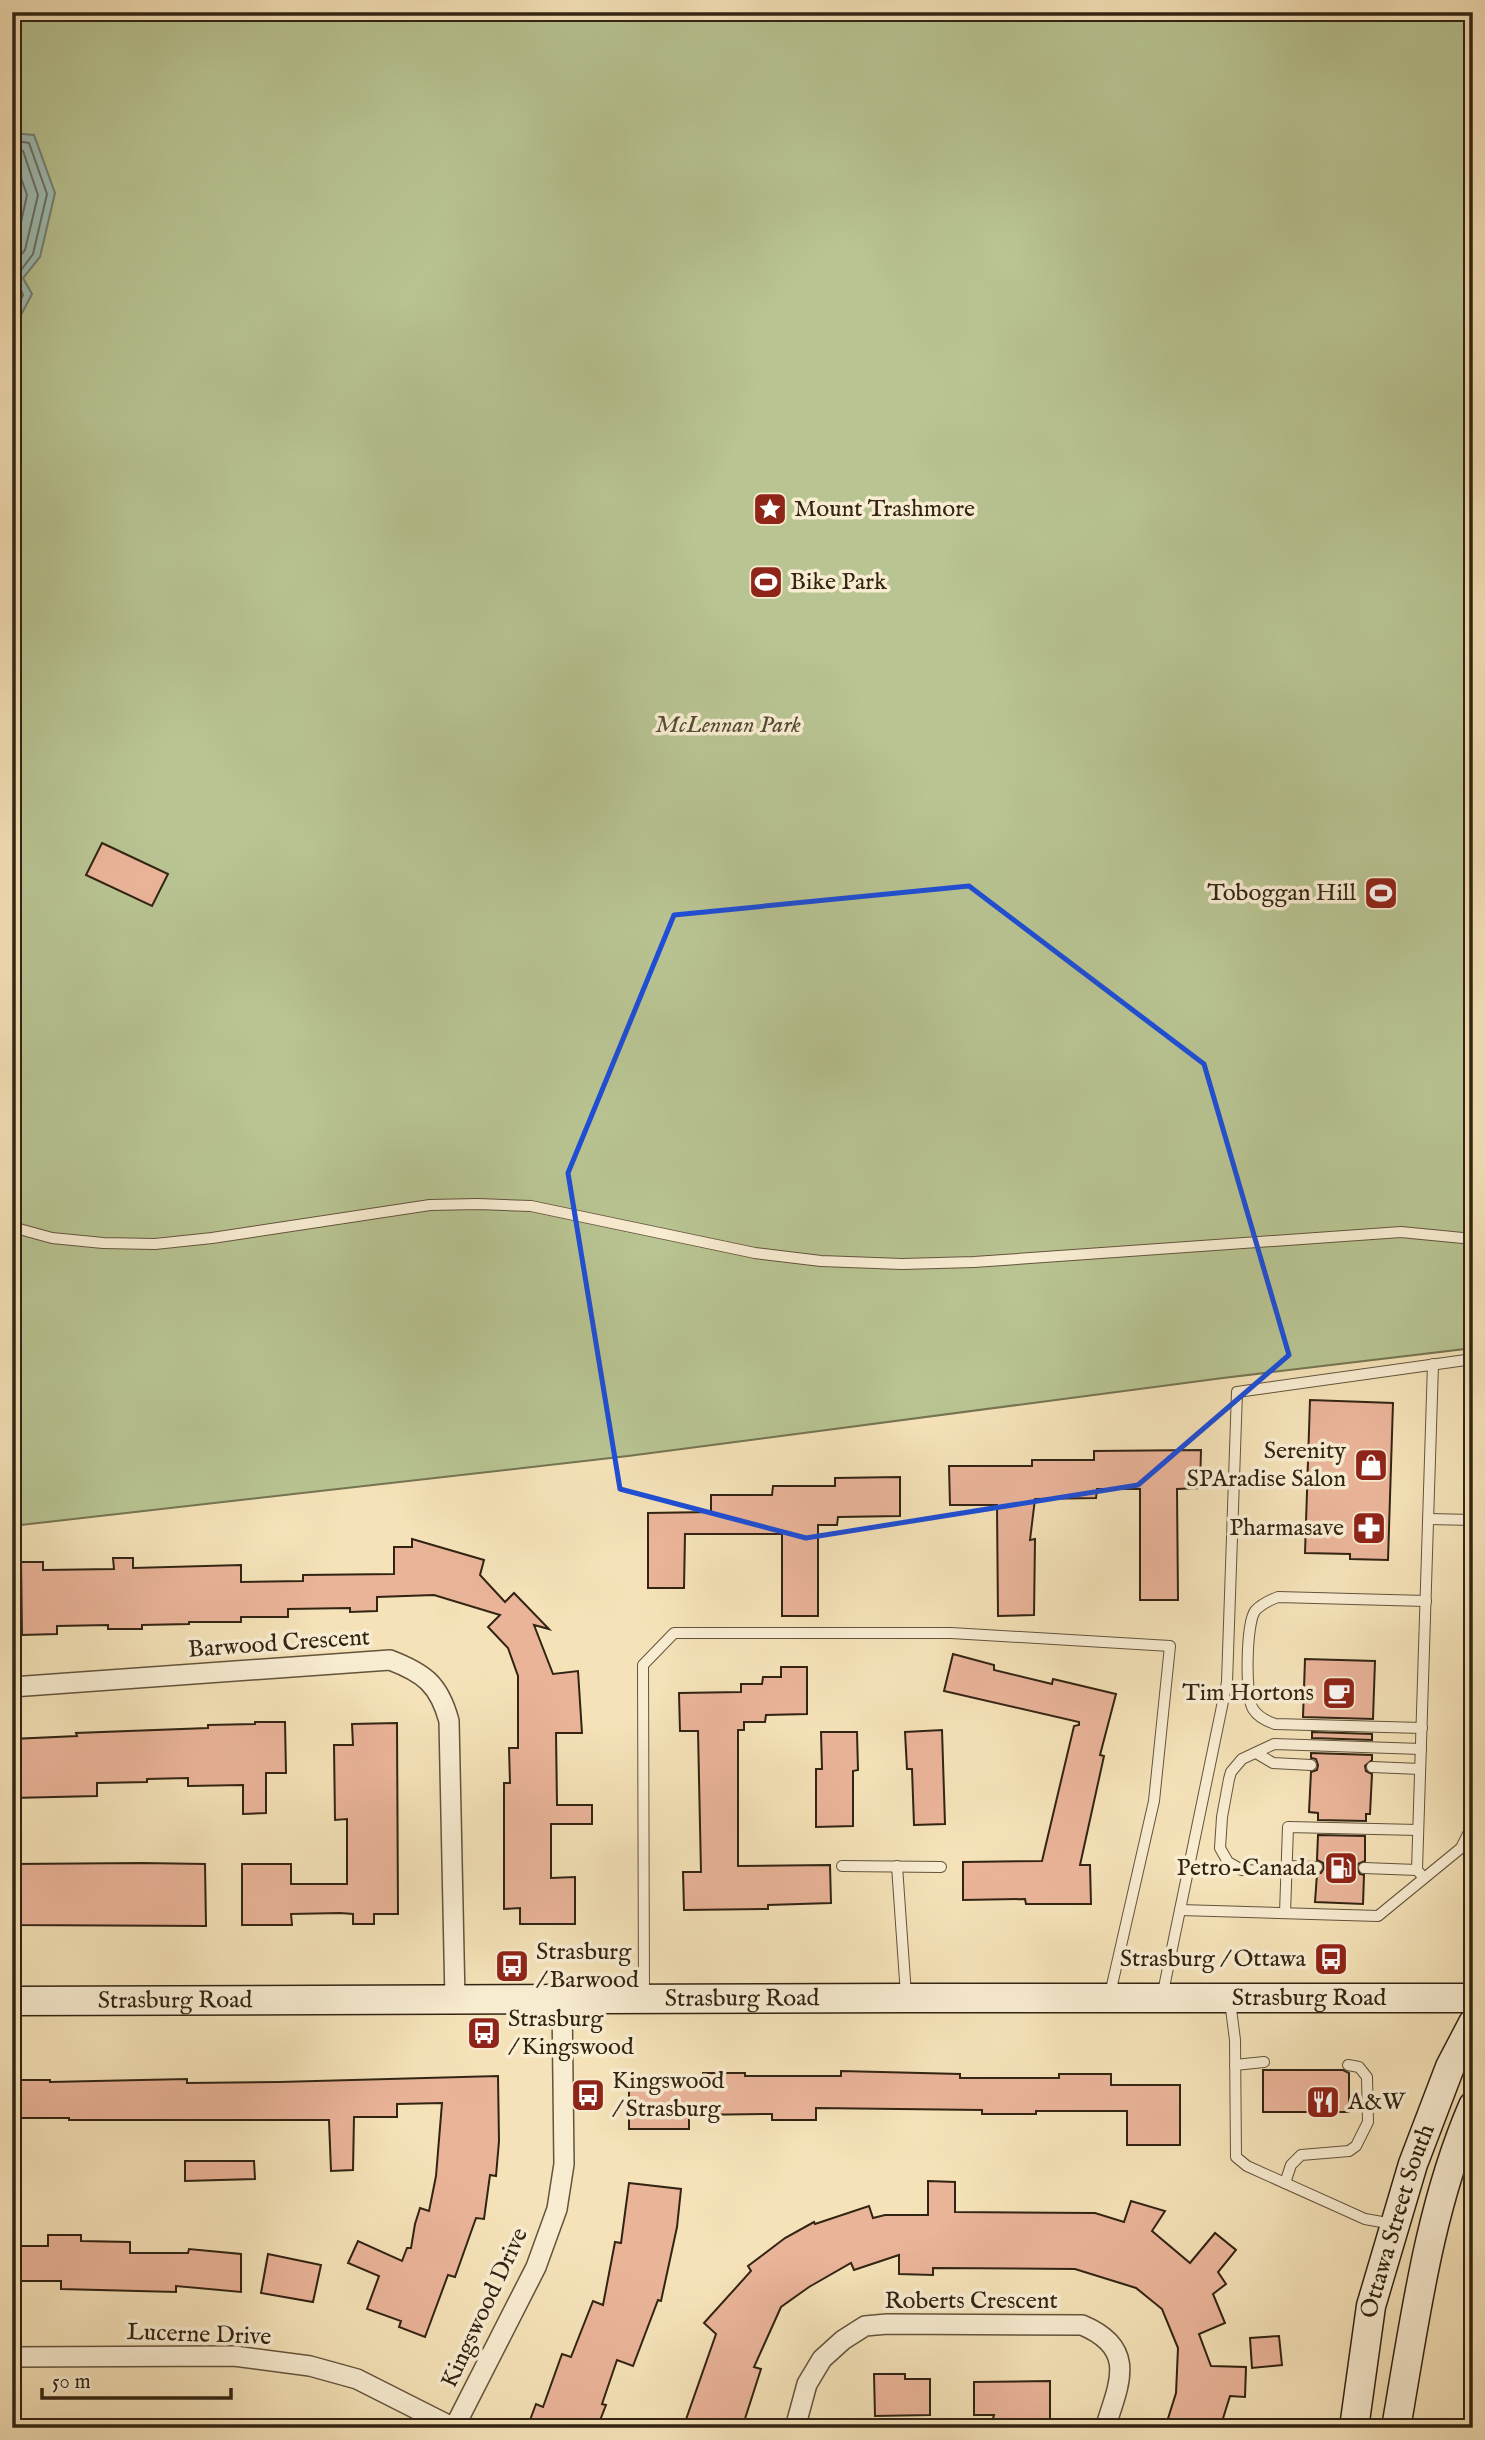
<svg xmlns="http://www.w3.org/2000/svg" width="1485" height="2440" font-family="'IM FELL English',serif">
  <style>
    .green { fill: #b8c492; stroke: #757452; stroke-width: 2 }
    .water { fill: #9dbdb4; stroke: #728074; stroke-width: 2 }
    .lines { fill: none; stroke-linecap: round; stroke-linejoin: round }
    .shore { stroke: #687064; stroke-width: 2 }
    .building { fill: #eab499; stroke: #322413; stroke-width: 2 }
    .lane-casing { stroke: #63543c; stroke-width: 12 }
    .street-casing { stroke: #63543c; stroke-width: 22 }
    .secondary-casing { stroke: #322413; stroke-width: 31 }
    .lane { stroke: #f8ecd1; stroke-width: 10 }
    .street { stroke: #f8ecd1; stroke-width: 19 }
    .secondary { stroke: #f8ecd1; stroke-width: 28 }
    .marked { fill: none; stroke: #1d4ed8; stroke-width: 5; stroke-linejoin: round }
    .labels { text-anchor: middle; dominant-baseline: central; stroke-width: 7; stroke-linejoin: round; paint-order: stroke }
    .poi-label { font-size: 24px; fill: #322413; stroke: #f8ecd1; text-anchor: start }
    .park-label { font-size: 24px; font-style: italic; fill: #544c33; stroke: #f8ecd1 }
    .street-label { font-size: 24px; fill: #322413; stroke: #f8ecd1 }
  </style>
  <rect width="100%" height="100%" fill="#f5e2b8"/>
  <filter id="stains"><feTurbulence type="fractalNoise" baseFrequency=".00286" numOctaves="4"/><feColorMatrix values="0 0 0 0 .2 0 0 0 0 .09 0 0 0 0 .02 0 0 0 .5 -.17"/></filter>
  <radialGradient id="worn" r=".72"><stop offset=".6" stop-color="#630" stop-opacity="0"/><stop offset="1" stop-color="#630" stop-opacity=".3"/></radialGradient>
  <path class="green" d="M12 12H1473V1348L1223 1378 628 1456 12 1526Z"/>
  <path class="water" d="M12 133 34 135 55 193 40 257 23 278 32 294 12 332V216L16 207 12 205Z"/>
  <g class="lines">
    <g class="shore">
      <path d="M12 140 29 143 47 194 33 254 16 277 23 295 12 317"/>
      <path d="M12 148 23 151 38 195 25 250 12 266"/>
      <path d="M12 159 15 161 27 195 16 245 12 249"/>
    </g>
  </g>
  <g class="building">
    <path d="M102 843 168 874 152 906 86 875Z"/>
    <path d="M1310 1400 1393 1403 1388 1560 1350 1559V1554L1305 1553Z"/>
    <path d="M1201 1450 1200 1488 1177 1489 1178 1600H1140V1489H1097L1096 1498 1035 1499 1030 1540 1035 1539 1034 1615 998 1616 997 1505H950L949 1466H1032V1460H1094V1451Z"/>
    <path d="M900 1477V1516L838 1517 837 1525H818V1616H782V1534H685L684 1588H648V1513L711 1512V1495H772L773 1486H835V1478Z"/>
    <path d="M412 1539 484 1560 480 1575 505 1602 514 1593 549 1629 534 1625 553 1674 578 1671 582 1733H556L557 1805H592V1824H551V1878L575 1877V1924H520V1908L504 1909V1783H510L509 1748H518V1676L508 1648 488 1627 500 1615 434 1595 377 1597V1611L350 1612V1608L288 1609V1617H241V1622H189V1624L142 1625V1629H108V1625L57 1626V1634L22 1635 21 1562H43V1570L114 1569 113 1558H133V1568L241 1565V1582L303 1581V1575L394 1574V1547H412Z"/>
    <path d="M953 1654 994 1665V1670L1052 1684 1053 1679 1116 1694 1100 1755 1104 1756 1080 1865H1090L1091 1904H1026L1025 1899 963 1900V1862L1042 1861 1074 1726 1079 1725V1722L944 1691Z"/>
    <path d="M1305 1659 1375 1661 1373 1719 1303 1717Z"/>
    <path d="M781 1667H807V1714L766 1715 765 1722H744V1730H738V1866L830 1865 831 1903 768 1905V1909L684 1910 683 1872H701L698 1731H680L679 1693 741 1692V1684H762L763 1677H781Z"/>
    <path d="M255 1722H285L286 1773H266V1813L243 1814V1785L188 1786V1778L147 1779V1782L97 1783V1796L12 1798V1739L77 1736 76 1733 208 1728V1725L255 1724Z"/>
    <path d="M397 1723 398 1914H374V1924H353V1914L340 1913 291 1914 292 1925H242V1864H291V1884H347V1819L335 1820 334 1745H353L352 1724Z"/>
    <path d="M942 1730 945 1824 914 1825 912 1769H907L905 1732Z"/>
    <path d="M821 1732H857L858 1770 853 1771V1826L816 1827V1769H822Z"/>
    <path d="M1312 1732 1372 1734V1740L1312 1738Z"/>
    <path d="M1311 1753 1372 1755V1760L1365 1766 1366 1771 1372 1774 1370 1814H1366V1821L1318 1820V1813L1309 1812 1311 1772 1317 1770 1318 1765 1316 1759 1311 1758Z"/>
    <path d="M1318 1835 1365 1836V1861L1358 1864 1357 1868 1360 1874 1364 1875 1363 1904 1315 1902 1317 1874 1321 1873 1324 1868 1323 1863 1317 1860Z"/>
    <path d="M143 1863 205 1864 206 1926 12 1925V1864Z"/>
    <path d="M1263 2070H1343L1349 2073V2112H1263Z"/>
    <path d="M841 2071 960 2074V2078H1059V2074H1111V2085H1180V2145H1127V2111H1036V2114H982V2110L816 2108V2120H772V2114L689 2115V2129H629V2082H703V2073H745V2076H841Z"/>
    <path d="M498 2076 499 2141 496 2176 490 2175 484 2219 476 2218 455 2277 448 2275 425 2337 399 2327 401 2321 367 2309 379 2276 348 2263 358 2241 402 2261 407 2248H411L415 2224 420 2208 429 2211 436 2176 442 2103 397 2104V2117H354L353 2170 331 2171 329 2120H69V2118H12V2080H50V2082L187 2079V2083L279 2082Z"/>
    <path d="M185 2161H254L255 2179 185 2181Z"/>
    <path d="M928 2181 955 2182V2212L1095 2213 1124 2222 1131 2201 1165 2211 1152 2231 1190 2263 1215 2233 1236 2250 1218 2272 1226 2284 1213 2294 1225 2323 1199 2334 1211 2366 1246 2367 1245 2397 1230 2396 1220 2428H1165L1176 2393 1178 2348 1162 2309 1136 2288 1075 2269 933 2268V2275L899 2274V2255L854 2270 851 2263 809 2287 781 2307 754 2367 761 2369 742 2428H683L716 2334 704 2323 751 2271 748 2266 785 2238 814 2222 815 2224 869 2206 873 2218 885 2215H928Z"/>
    <path d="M629 2183 681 2189 677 2227 661 2301 658 2300 633 2366 617 2360 602 2404 606 2405 597 2428H527L536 2404 543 2407 562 2354 571 2357 593 2301 603 2305 615 2242 621 2243Z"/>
    <path d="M48 2235H81V2241L130 2242V2253H188L189 2249 241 2254V2292L176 2286V2292L61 2289V2281H12V2246H48Z"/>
    <path d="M268 2254 321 2265 313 2302 261 2293Z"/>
    <path d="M1279 2336 1282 2365 1252 2368 1250 2338Z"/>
    <path d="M874 2374H905V2379H930V2415L875 2416Z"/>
    <path d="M1050 2381V2428H990L994 2415H974V2382Z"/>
  </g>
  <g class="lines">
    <g class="lane-casing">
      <g id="lane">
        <path d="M12 1227 52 1238 103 1243 155 1244 212 1238 430 1205 478 1204 531 1206 755 1253 821 1261 902 1264 974 1262 1401 1232 1473 1239"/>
        <path d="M1429 1519 1473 1520"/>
        <path d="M1422 1728 1275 1724C1266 1721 1258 1717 1253 1709 1245 1696 1246 1624 1255 1611 1261 1604 1270 1600 1278 1597L1426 1601"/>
        <path d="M1256 1753 1273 1763 1311 1765"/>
        <path d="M1372 1767 1420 1769"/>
        <path d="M842 1866 941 1867"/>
        <path d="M897 1866 906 1995"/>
        <path d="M1287 1866 1317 1867"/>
        <path d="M1364 1868 1417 1870"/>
        <path d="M1287 1872 1242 1870 1228 1862 1220 1848 1222 1817 1229 1779 1231 1772 1242 1759 1274 1744 1421 1749"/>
        <path d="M1424 1878 1417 1870 1433 1364"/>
        <path d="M1180 1910 1378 1916 1461 1848 1473 1824"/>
        <path d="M1285 1913 1288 1827 1418 1830"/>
        <path d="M1162 1997 1227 1682 1237 1392 1473 1359"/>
        <path d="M644 1998 643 1665 674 1633H951L1170 1646 1154 1801 1110 1994"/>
        <path d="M1230 2001 1235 2040 1236 2157 1247 2166 1365 2219 1393 2224"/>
        <path d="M1235 2065 1264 2062"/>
        <path d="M1285 2183 1291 2165 1301 2155 1349 2151 1356 2146 1368 2122 1367 2077 1359 2067 1348 2065"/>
      </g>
    </g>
    <g class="street-casing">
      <g id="street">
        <path d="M12 1687 390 1660C424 1673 439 1684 449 1721L455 2000"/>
        <path d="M12 2357 234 2356 310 2366 357 2379 454 2428 536 2267 557 2209 564 2164 562 1999"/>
        <path d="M795 2428 807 2384 822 2359 843 2340 865 2326 887 2324 1082 2325C1137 2348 1120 2382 1105 2428"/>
      </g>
    </g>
    <g class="secondary-casing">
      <g id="secondary">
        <path id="s1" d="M12 2001 907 1998H1473"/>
        <path id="s2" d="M1354 2428 1371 2306 1413 2164 1450 2067 1473 2023"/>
        <path d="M1396 2428C1415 2319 1429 2208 1473 2106"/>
      </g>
    </g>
    <use href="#lane" class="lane"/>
    <use href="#street" class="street"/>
    <use href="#secondary" class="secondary"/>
  </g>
  <path class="marked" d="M969 886 1204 1064 1289 1355 1138 1485 806 1538 620 1489 568 1173 674 915Z"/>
  <defs>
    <g id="sight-square" transform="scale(1.75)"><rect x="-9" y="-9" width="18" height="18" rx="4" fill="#8f2418" stroke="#f8ecd1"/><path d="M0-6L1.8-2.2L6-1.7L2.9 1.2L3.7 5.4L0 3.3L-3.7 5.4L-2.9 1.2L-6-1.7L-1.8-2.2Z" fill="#fff"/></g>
    <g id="stadium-square" transform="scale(1.75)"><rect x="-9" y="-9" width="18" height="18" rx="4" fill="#8f2418" stroke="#f8ecd1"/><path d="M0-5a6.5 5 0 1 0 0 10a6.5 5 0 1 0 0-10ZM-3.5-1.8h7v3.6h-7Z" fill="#fff"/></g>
    <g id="shop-square" transform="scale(1.75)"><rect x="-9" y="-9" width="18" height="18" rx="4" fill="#8f2418" stroke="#f8ecd1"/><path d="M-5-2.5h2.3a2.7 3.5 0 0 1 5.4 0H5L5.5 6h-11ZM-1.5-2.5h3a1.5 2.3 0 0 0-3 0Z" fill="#fff"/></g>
    <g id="pharmacy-square" transform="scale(1.75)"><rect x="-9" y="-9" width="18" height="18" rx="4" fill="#8f2418" stroke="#f8ecd1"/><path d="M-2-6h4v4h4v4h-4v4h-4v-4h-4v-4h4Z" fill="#fff"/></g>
    <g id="cafe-square" transform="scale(1.75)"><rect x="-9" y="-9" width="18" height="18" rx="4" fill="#8f2418" stroke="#f8ecd1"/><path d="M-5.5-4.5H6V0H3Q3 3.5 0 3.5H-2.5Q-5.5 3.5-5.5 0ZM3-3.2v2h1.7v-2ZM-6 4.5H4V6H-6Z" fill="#fff"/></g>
    <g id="fuel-square" transform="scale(1.75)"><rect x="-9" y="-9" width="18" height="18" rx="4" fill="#8f2418" stroke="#f8ecd1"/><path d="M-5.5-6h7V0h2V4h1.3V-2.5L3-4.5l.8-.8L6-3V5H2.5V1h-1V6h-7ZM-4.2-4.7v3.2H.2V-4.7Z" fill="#fff"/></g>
    <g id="bus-square" transform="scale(1.75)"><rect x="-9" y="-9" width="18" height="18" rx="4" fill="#8f2418" stroke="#f8ecd1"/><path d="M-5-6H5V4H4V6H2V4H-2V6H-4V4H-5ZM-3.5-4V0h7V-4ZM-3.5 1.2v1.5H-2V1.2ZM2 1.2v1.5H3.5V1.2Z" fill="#fff"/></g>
    <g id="restaurant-square" transform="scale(1.75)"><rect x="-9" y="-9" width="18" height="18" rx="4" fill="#8f2418" stroke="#f8ecd1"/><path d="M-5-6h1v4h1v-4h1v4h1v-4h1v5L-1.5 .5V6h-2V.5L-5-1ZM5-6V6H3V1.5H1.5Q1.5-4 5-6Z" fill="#fff"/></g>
  </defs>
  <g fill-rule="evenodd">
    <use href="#sight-square" x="770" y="509"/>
    <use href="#stadium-square" x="766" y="582"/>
    <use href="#stadium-square" x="1381" y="893"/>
    <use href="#shop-square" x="1371" y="1465"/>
    <use href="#pharmacy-square" x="1369" y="1528"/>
    <use href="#cafe-square" x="1339" y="1693"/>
    <use href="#fuel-square" x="1341" y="1868"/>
    <use href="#bus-square" x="1331" y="1959"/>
    <use href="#bus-square" x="512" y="1966"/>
    <use href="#bus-square" x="484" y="2033"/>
    <use href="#bus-square" x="588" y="2095"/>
    <use href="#restaurant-square" x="1323" y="2102"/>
  </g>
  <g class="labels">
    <g class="poi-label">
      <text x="794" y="509">Mount Trashmore</text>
      <text x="790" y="582">Bike Park</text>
      <text x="1356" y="893" text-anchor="end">Toboggan Hill</text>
      <text x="1346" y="1451" text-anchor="end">Serenity<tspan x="1346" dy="28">SPAradise Salon</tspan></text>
      <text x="1344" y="1528" text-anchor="end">Pharmasave</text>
      <text x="1314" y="1693" text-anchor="end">Tim Hortons</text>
      <text x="1316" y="1868" text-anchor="end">Petro-Canada</text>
      <text x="536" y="1952">Strasburg<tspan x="536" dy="28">/ Barwood</tspan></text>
      <text x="1306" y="1959" text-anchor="end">Strasburg / Ottawa</text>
      <text x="508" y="2019">Strasburg<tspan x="508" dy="28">/ Kingswood</tspan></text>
      <text x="612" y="2081">Kingswood<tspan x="612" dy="28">/ Strasburg</tspan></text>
      <text x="1348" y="2102">A&amp;W</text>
    </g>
    <g class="park-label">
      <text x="728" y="725">McLennan Park</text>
    </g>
    <g class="street-label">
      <text transform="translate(279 1644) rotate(-4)">Barwood Crescent</text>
      <text stroke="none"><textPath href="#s1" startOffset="730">Strasburg Road</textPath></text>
      <text stroke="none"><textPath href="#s1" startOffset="1297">Strasburg Road</textPath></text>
      <text stroke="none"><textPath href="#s1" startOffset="163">Strasburg Road</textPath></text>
      <text stroke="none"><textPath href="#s2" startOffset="212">Ottawa Street South</textPath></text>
      <text x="971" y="2301">Roberts Crescent</text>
      <text transform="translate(485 2308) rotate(-65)">Kingswood Drive</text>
      <text transform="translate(199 2335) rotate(2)">Lucerne Drive</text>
    </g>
  </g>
  <rect width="1485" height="2440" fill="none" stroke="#f5e2b8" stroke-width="42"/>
  <rect x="14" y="14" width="1457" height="2412" fill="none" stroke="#322413" stroke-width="3.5"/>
  <rect x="21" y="21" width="1443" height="2398" fill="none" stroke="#322413" stroke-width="2"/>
  <path d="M42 2388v10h189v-10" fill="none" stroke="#322413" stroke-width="3.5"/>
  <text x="52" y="2388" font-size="21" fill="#322413" stroke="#f8ecd1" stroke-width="5" paint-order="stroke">50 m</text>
  <rect width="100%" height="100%" filter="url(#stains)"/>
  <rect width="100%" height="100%" fill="url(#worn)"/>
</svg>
